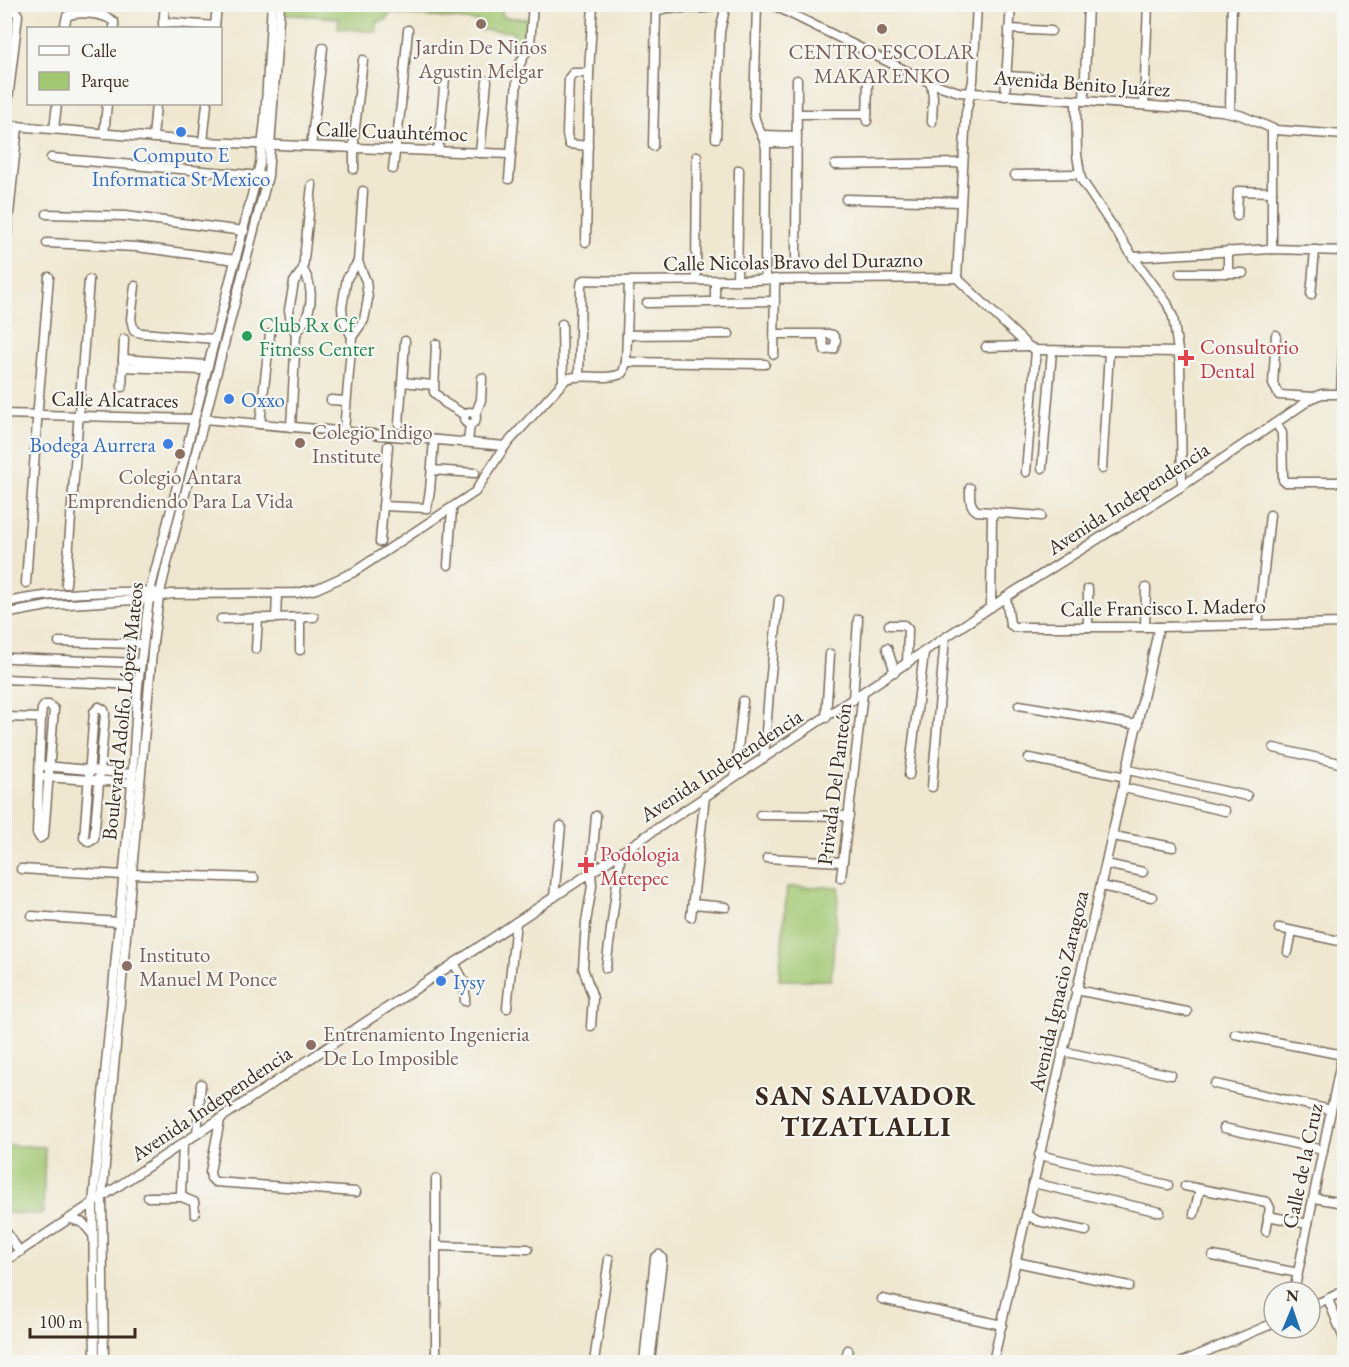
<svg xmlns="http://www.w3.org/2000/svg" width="1349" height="1367" font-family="'EB Garamond',serif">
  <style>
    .green { fill: #a3c873; stroke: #6f7948; stroke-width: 1.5 }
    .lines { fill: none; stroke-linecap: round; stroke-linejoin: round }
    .minor-casing { stroke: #7a6c5c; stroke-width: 11 }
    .minor { stroke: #fff; stroke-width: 8 }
    .education-dot { fill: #8d6e63; stroke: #f6f6f2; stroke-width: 2 }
    .shop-dot { fill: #3f7fe0; stroke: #f6f6f2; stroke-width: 2 }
    .leisure-dot { fill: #2e9e5b; stroke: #f6f6f2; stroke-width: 2 }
    .health-dot { fill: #e0444e; stroke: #f6f6f2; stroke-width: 2 }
    .labels { text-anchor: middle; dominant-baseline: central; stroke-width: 4.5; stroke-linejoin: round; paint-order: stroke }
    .education-label { font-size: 21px; fill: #785e54; stroke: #f6f6f2 }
    .street-label { font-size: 21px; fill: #3b2a1e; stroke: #f6f6f2 }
    .shop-label { font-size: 21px; fill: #366cbe; stroke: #f6f6f2; text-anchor: start }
    .leisure-label { font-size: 21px; fill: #27864d; stroke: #f6f6f2; text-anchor: start }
    .health-label { font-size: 21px; fill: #be3a42; stroke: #f6f6f2; text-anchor: start }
    .district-label { font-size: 27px; font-weight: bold; letter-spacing: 1.5px; fill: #3b2a1e; stroke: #f6f6f2 }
  </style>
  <rect width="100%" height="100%" fill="#f6f6f2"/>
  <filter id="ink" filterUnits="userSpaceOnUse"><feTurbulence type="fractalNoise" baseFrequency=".0167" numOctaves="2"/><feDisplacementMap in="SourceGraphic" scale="12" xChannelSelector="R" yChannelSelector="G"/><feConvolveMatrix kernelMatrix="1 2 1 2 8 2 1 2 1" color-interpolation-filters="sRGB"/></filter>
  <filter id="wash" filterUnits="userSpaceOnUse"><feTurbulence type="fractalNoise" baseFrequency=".008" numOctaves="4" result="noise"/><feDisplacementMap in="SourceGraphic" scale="24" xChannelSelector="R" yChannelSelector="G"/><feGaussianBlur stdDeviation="1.35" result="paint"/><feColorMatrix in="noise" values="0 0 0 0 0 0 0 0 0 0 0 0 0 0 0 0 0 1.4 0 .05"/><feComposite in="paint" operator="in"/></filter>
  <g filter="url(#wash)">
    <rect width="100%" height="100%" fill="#efe7cf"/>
    <g class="green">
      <path d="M283 4 482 5 483 6 501 7 503 17 529 19 528 40 512 60 513 32 480 30 477 21 389 13 387 20 378 21 376 32 338 28 339 18 282 14Z"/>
      <path d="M787 887H839L831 980H779Z"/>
      <path d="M5 1145 45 1147 43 1214 5 1213Z"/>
    </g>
  </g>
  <g filter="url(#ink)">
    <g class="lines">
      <g class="minor-casing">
        <g id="minor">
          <path d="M757 4 754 113C755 126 764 135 766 148L765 279"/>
          <path d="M762 4 773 5 931 83 959 92 1222 111 1240 115 1276 130 1344 135"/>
          <path d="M4 7 14 9 18 15 5 125"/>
          <path d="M163 22 215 26"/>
          <path d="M64 28 67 16C78 11 105 13 114 22V28"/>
          <path d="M163 28 165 4"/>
          <path d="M215 28 217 4"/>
          <path d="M1009 29 1051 31"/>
          <path d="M1006 76 1044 78"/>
          <path d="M931 83 933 97 932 122"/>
          <path d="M1005 96 1011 4"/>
          <path d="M1076 101 1077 155 1081 179 1133 257 1167 303 1173 317 1180 364 1182 486"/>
          <path d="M1084 101 1088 4"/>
          <path d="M1144 104 1148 4"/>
          <path d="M1230 112 1232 4"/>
          <path d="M797 114H867"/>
          <path d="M867 121 868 80"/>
          <path d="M4 125 203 142 510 154"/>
          <path d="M54 129 57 104"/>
          <path d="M1272 129V249"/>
          <path d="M104 134 107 104"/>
          <path d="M763 135 797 136"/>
          <path d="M153 138 156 104"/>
          <path d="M716 138 720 32 726 4"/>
          <path d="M203 142 207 104"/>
          <path d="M765 143H797"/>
          <path d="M311 146 323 48"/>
          <path d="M588 146 569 144 567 134 569 78 573 73H589"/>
          <path d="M653 146 656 13C666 1 701 15 717 4"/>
          <path d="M438 151 445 78"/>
          <path d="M480 153 487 81"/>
          <path d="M51 158 262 176"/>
          <path d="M835 165 963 163"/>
          <path d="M354 169V136L363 60"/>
          <path d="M393 169 401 105 408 30"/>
          <path d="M1015 175 1079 174"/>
          <path d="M509 179 518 68 530 44 533 4"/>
          <path d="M846 199 961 202"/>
          <path d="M47 214 125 216 244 231"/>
          <path d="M1237 216 1238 191 1272 192"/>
          <path d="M586 242 589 73 593 4"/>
          <path d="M47 243 137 247 236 260"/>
          <path d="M1133 257 1272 249 1344 251"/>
          <path d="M4 263 18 126"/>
          <path d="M796 265 797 80"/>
          <path d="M1180 273H1243"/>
          <path d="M1228 273V251"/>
          <path d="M957 278 966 113 973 81 977 4"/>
          <path d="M957 278 1028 346 1036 350 1179 352"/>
          <path d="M696 279 697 156"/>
          <path d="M737 279 739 170"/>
          <path d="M135 286 131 319 134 331 142 333 214 339"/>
          <path d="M1311 295 1315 250"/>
          <path d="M715 302V280"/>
          <path d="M647 303 775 301"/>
          <path d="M562 324 563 382"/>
          <path d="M296 334C312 315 316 291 303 269"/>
          <path d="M775 334H828L833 335 836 340 834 349 825 350 821 334"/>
          <path d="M627 335 729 334"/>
          <path d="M1276 335 1273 384 1279 395 1314 397"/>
          <path d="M352 337 364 320 368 299 366 281 358 262 363 191"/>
          <path d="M436 344 434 392 445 403 465 415"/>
          <path d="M986 347 1028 346"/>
          <path d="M774 354 775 279"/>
          <path d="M123 359 207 365"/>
          <path d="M626 362 765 364"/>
          <path d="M123 367 203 370"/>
          <path d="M579 376 581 286 582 281 585 280 629 281 957 278"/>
          <path d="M402 382 433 385"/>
          <path d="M122 387 124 339"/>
          <path d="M1341 394 1344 331"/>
          <path d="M331 400 346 401"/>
          <circle cx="470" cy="418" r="6"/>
          <path d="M4 414 193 419"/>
          <path d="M475 415 481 400 482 378"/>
          <path d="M204 419 505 446"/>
          <path d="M1276 423 1282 433 1283 480 1285 482H1344"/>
          <path d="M260 424 270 334"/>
          <path d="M399 424 405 341"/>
          <path d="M291 427 296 334 291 322 289 310 294 282 303 269 312 185"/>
          <path d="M344 431 352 337 343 319 342 307 347 278 358 262"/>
          <path d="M468 442 470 424"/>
          <path d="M1042 468 1052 351"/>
          <path d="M1102 469 1109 352"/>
          <path d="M432 470 475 473"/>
          <path d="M1026 472 1036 350"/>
          <path d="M970 488C970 497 969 506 977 511L1041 516"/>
          <path d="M383 506 427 508 430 490 434 440"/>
          <path d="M380 542 388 446"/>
          <path d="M448 565 452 509"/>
          <path d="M26 583 38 407 49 277"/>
          <path d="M66 584 89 280"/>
          <path d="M1088 589V627"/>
          <path d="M1006 597 1010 624 1014 627H1159L1344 623"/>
          <path d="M4 603C53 591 104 593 153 591"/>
          <path d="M991 607 992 512"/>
          <path d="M4 614 53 605 149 599 171 594 297 593 316 589 354 572 475 492 505 446 566 379C584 372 606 382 623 373L626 362 629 281"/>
          <path d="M276 618 277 594"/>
          <path d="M221 619 314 617"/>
          <path d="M1258 624 1270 515"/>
          <path d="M889 625H904L908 629 907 664"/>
          <path d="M1145 627 1146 588"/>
          <path d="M59 642 142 644"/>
          <path d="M887 648 895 672"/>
          <path d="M256 649 258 618"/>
          <path d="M300 650V618"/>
          <path d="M10 658 140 663"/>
          <path d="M5 679 138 685"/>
          <path d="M853 700 858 619"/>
          <path d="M45 705H49L54 709 44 835 40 838 37 833 41 718 42 709Z"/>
          <path d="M1019 705 1138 725"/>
          <path d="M99 707 104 710 105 714 94 839 89 842 84 838 94 712Z"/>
          <path d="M4 717 41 718"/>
          <path d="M826 718 830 654"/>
          <path d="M1274 748 1344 764"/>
          <path d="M764 758 769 692 779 600"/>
          <path d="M1029 758 1126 777"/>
          <path d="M45 766 133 774"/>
          <path d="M1128 770 1247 796"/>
          <path d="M909 775 924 653"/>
          <path d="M735 776 743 701"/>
          <path d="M45 777 137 783"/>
          <path d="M932 787 945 638"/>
          <path d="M1124 788 1225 811"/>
          <path d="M760 815 849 816"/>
          <path d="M1113 836 1173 847"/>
          <path d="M767 858 843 862"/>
          <path d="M1106 864 1143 872"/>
          <path d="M21 869 123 875"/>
          <path d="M131 874 254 878"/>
          <path d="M841 878 863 693"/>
          <path d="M1101 886 1152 897"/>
          <path d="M554 897 561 826"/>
          <path d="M693 904 726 907"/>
          <path d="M32 916 119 922"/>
          <path d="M691 917 705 796"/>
          <path d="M1279 928 1344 942"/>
          <path d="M1288 952 1292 931"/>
          <path d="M454 963 465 983V1001"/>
          <path d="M606 968 621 852"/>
          <path d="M1076 990 1187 1012"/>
          <path d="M507 1008 516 922"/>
          <path d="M591 1026 593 998 583 968 586 922 592 886 591 872 596 816"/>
          <path d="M1235 1034 1343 1055"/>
          <path d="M1062 1051 1171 1075"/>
          <path d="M1215 1084 1331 1110"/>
          <path d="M220 1120 210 1172 211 1178 215 1182 356 1192"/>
          <path d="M1224 1128 1323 1150"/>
          <path d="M197 1134 201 1084"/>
          <path d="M183 1144 181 1193 184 1198 194 1202 195 1214"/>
          <path d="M1039 1155 1168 1185"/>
          <path d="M436 1179V1362"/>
          <path d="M1033 1183 1160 1212"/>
          <path d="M1185 1186 1267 1202 1270 1208 1266 1231"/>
          <path d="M148 1197H182"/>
          <path d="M1314 1198 1344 1203"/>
          <path d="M1194 1214 1200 1189"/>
          <path d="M1027 1215 1038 1221 1086 1231"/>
          <path d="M1268 1216 1308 1224"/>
          <path d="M71 1219 83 1223 93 1235"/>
          <path d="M4 1229 20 1252"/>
          <path d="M436 1246 528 1249"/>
          <path d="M1213 1256 1298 1273"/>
          <path d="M4 1262 1006 597 1182 486 1314 397 1322 394H1344"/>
          <path d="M1016 1262 1129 1286"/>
          <path d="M1294 1292 1344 1047"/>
          <path d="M882 1299 1002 1325"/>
          <path d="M1328 1299 1344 1339"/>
          <path d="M1310 1307 1344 1291"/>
          <path d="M1201 1354 1205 1362"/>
          <path d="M95 1362 93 1204 132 783 138 685 150 591 260 164 265 120 272 4"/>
          <path d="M104 1362 102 1198 153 642 159 597 168 559 268 176 280 4"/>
          <path d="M594 1362 609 1259"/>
          <path d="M644 1362 655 1258 659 1255"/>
          <path d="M650 1362 662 1261V1258L659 1255"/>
          <path d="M845 1362 848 1350"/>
          <path d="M993 1362 1159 627"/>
          <path d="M1182 1362 1274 1323"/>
        </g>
      </g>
      <use href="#minor" class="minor"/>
    </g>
  </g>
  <g class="education-dot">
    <circle cx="481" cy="24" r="6"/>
    <circle cx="882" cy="29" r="6"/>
    <circle cx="300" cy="443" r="6"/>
    <circle cx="180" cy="454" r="6"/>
    <circle cx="127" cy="966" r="6"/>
    <circle cx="311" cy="1045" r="6"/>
  </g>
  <g class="shop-dot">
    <circle cx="181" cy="132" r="6"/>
    <circle cx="229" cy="399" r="6"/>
    <circle cx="168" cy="444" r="6"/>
    <circle cx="441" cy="981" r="6"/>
  </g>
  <circle class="leisure-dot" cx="247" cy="336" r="6"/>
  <g class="health-dot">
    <path d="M1183 349h6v6h6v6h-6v6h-6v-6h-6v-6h6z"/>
    <path d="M583 856h6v6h6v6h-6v6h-6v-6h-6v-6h6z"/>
  </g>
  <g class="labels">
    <g class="education-label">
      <text x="481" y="46">Jardin De Niños<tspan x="481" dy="24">Agustin Melgar</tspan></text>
      <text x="882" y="51">CENTRO ESCOLAR<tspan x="882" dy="24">MAKARENKO</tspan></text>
      <text x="312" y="431" text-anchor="start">Colegio Indigo<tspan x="312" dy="24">Institute</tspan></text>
      <text x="180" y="476">Colegio Antara<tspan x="180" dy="24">Emprendiendo Para La Vida</tspan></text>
      <text x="139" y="954" text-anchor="start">Instituto<tspan x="139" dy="24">Manuel M Ponce</tspan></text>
      <text x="323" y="1033" text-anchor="start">Entrenamiento Ingenieria<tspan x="323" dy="24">De Lo Imposible</tspan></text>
    </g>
    <g class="street-label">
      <text transform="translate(1082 83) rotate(4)">Avenida Benito Juárez</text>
      <text transform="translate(392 131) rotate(2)">Calle Cuauhtémoc</text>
      <text transform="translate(793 261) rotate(-1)">Calle Nicolas Bravo del Durazno</text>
      <text transform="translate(115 399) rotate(1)">Calle Alcatraces</text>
      <text transform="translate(1128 498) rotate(-33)">Avenida Independencia</text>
      <text transform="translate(1163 607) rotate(-1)">Calle Francisco I. Madero</text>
      <text transform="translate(122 711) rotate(-84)">Boulevard Adolfo López Mateos</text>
      <text transform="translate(721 765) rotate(-33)">Avenida Independencia</text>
      <text transform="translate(834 784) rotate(-83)">Privada Del Panteón</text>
      <text transform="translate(1058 991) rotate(-77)">Avenida Ignacio Zaragoza</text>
      <text transform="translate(211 1103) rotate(-34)">Avenida Independencia</text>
      <text transform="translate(1302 1166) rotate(-78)">Calle de la Cruz</text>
    </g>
    <g class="shop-label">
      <text x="181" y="154" text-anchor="middle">Computo E<tspan x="181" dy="24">Informatica St Mexico</tspan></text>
      <text x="241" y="399">Oxxo</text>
      <text x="156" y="444" text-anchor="end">Bodega Aurrera</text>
      <text x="453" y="981">Iysy</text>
    </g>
    <g class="leisure-label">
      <text x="259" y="324">Club Rx Cf<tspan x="259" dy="24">Fitness Center</tspan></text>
    </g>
    <g class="health-label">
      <text x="1200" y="346">Consultorio<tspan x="1200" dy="24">Dental</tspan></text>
      <text x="600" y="853">Podologia<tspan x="600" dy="24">Metepec</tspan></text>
    </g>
    <g class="district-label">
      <text x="866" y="1095">SAN SALVADOR<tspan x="866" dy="31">TIZATLALLI</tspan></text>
    </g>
  </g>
  <rect width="1349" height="1367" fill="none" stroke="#f6f6f2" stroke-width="24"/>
  <rect x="27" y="27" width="195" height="78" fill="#f6f6f2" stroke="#aba49d" stroke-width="1.5"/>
  <rect x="39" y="46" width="30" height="9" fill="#ffffff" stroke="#aba49d" stroke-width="1.5"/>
  <text x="81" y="57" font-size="18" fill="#3b2a1e">Calle</text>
  <rect x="39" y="72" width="30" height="18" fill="#a3c873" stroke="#aba49d" stroke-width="1.5"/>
  <text x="81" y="87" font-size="18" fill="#3b2a1e">Parque</text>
  <g transform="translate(1292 1310) rotate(2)"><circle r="28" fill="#f6f6f2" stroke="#aba49d" stroke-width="1.5"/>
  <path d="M0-4.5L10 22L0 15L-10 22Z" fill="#1f6fb2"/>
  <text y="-9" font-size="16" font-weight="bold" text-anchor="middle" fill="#3b2a1e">N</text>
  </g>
  <path d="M30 1328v9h105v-9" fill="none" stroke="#3b2a1e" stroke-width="3"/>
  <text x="39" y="1328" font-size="18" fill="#3b2a1e" stroke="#f6f6f2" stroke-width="4.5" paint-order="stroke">100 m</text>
</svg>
